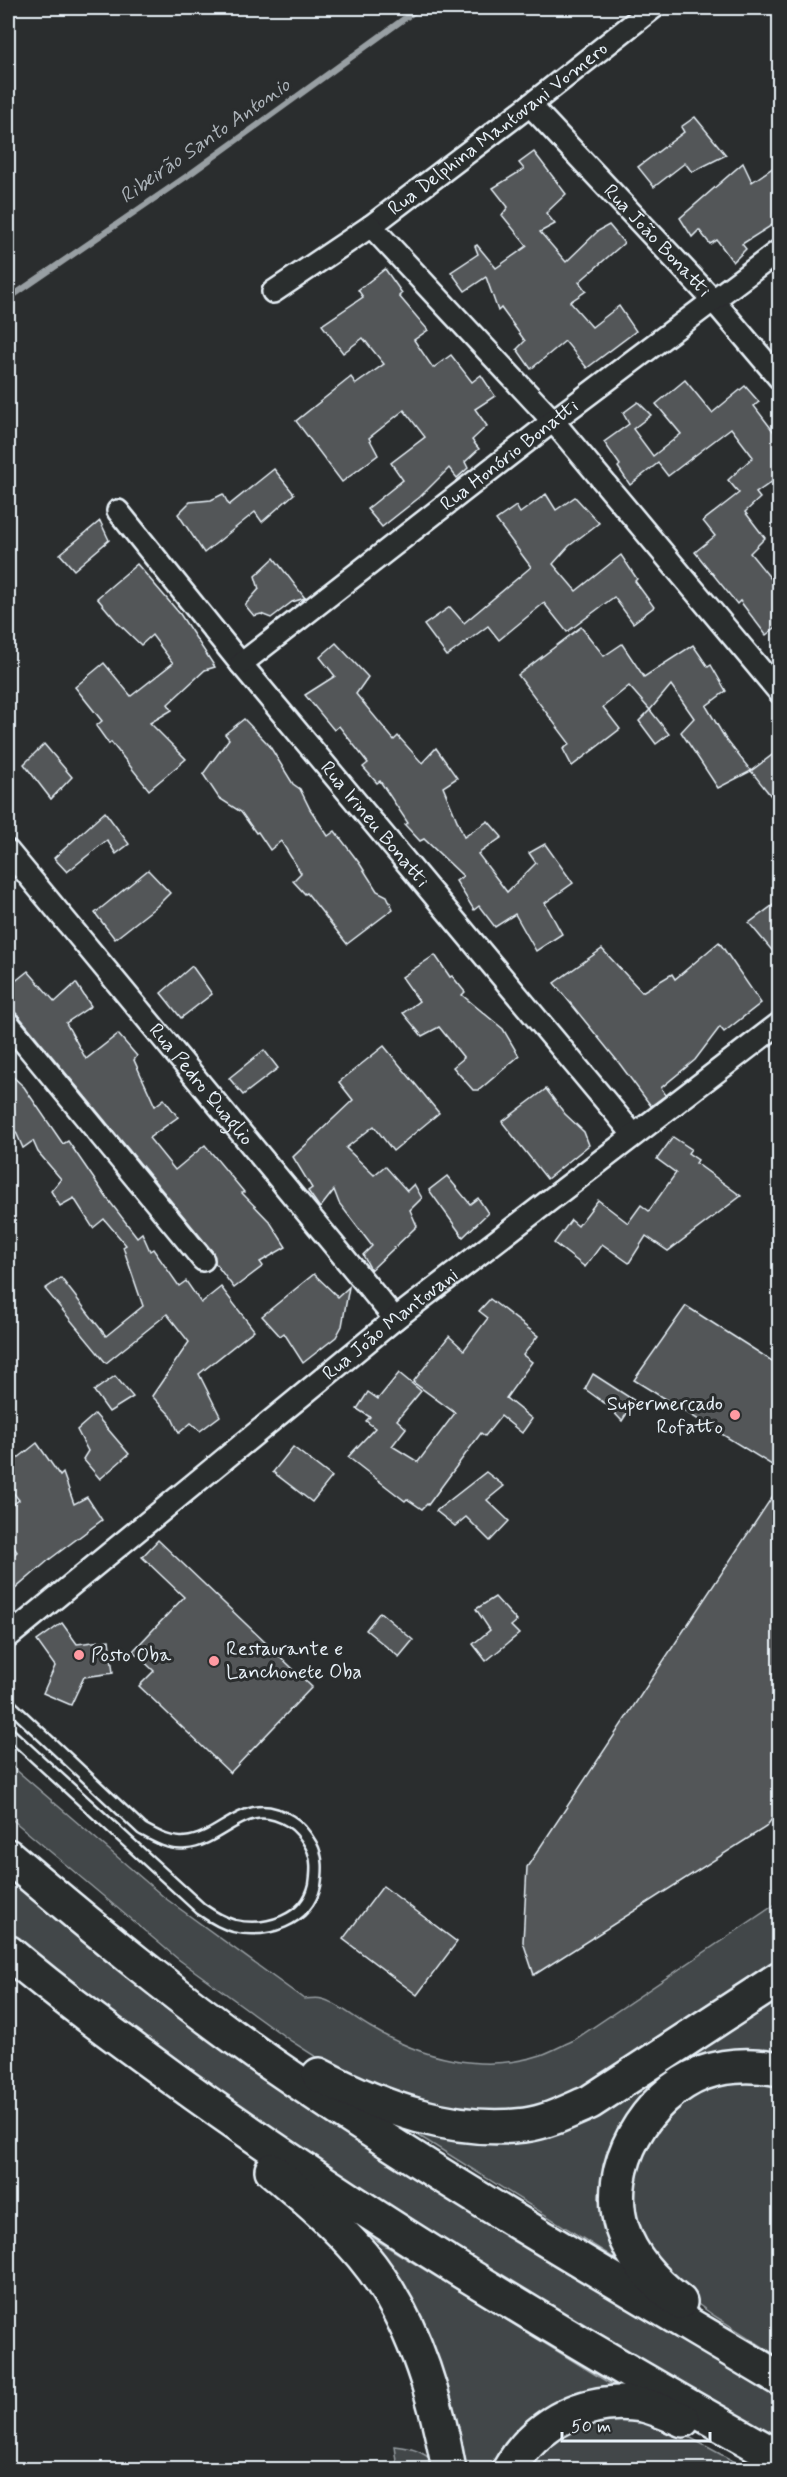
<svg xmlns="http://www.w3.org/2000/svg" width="787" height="2477" font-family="Mynerve,sans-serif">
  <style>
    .green { fill: #424648; stroke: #959ca0; stroke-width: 1.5 }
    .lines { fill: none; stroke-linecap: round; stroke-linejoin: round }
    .stream { stroke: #989fa3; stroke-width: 6 }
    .building { fill: #535759; stroke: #e8f1f8; stroke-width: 1.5 }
    .service-casing { stroke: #e8f1f8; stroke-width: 15 }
    .minor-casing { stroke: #e8f1f8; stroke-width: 26 }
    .motorway-casing { stroke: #e8f1f8; stroke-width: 38 }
    .service { stroke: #2a2d2e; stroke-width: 10 }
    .minor { stroke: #2a2d2e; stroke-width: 21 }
    .motorway { stroke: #2a2d2e; stroke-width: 33 }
    .poi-dot { fill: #ff9aa2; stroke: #2a2d2e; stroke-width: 2 }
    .labels { text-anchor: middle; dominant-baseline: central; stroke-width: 6; stroke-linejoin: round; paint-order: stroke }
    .street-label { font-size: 20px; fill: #e8f1f8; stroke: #2a2d2e }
    .poi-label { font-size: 20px; fill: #e8f1f8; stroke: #2a2d2e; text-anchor: start }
    .water-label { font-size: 21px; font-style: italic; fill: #acb3b9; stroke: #2a2d2e }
  </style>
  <rect width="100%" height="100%" fill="#2a2d2e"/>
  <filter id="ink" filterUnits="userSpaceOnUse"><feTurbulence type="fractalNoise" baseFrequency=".0167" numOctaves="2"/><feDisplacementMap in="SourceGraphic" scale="12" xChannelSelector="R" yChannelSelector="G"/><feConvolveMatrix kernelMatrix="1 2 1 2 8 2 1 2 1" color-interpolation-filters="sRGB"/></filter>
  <g filter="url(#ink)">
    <g class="green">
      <path d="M8 1763 165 1898 304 1999C310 1999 317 1997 322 1999 336 2002 357 2020 370 2027 421 2058 482 2074 541 2055 552 2051 563 2045 574 2040L779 1902V1964L600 2084 524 2113 441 2110 338 2071 291 2041 178 1959 8 1816Z"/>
      <path d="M8 1871 779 2392V2426L775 2439 603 2344 246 2116 8 1935Z"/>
      <path d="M779 1990V2061L634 2114 622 2263 405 2127 502 2135Z"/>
      <path d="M736 2079 779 2084V2357L713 2315 673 2286 637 2242 627 2185 660 2112 711 2084Z"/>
      <path d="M368 2235 614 2386 615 2394 496 2469H457L367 2244Z"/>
      <path d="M596 2415 663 2423 748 2469 519 2470 526 2458Z"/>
      <path d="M395 2446C415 2448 427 2453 440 2469H398Z"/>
    </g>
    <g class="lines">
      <path class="stream" d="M8 299 190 174 419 8"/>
    </g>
    <g class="building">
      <path d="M695 117 726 155 692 172 685 163 654 187 638 167 684 132 681 127Z"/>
      <path d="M534 152 566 194 546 213 555 224 540 232 566 262 598 231 609 225 624 243 579 282 586 291 570 302 592 327 619 306 636 331 587 368 565 341 531 369 517 349 525 341 501 308 498 311 486 277 465 291 451 272 478 254 475 246 477 245 496 268 527 246 502 215 508 207 493 188 524 169 519 163Z"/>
      <path d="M743 163 752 182 780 163V220L742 244 746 249 733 262 717 240 710 244 699 230 692 237 680 218Z"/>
      <path d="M385 269 402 293 399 296 428 330 414 340 433 368 451 355 472 382 481 375 495 396 475 409 487 426 472 440 479 449 465 462 468 468 457 478 449 468 420 497 382 527 367 509 403 480 391 463 425 437 404 410 369 438 378 455 342 482 296 421 351 377 356 384 384 364 363 338 343 353 322 325 363 297 358 290Z"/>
      <path d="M685 380 712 413 745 386 759 402 754 406 780 440V476L756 493 760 498 745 512 765 538 750 553 780 590V624L766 635 740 601 737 604 695 552 715 536 703 521 739 493 728 480 753 457 731 428 668 476 658 463 630 485 618 467 620 465 604 442 629 424 623 413 638 402 651 415 633 429 653 456 681 434 656 404Z"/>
      <path d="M274 469 294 494 262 522 255 512 204 553 178 514 190 502 211 500 223 494 229 505Z"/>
      <path d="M546 494 556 510 575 497 599 523 569 546 553 564 576 591 621 555 637 579 635 581 654 607 633 623 614 597 567 632 544 603 499 640 488 626 447 656 424 625 450 607 464 623 531 567 496 520 516 506 520 513Z"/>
      <path d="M100 521 109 540 74 570 60 554Z"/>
      <path d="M274 558 305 598 292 602 271 618 261 614 254 616 245 605 259 589 255 576Z"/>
      <path d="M137 564 180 614 215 667 205 670 168 704 172 710 150 723 186 759 149 790 111 742 109 744 96 726 102 721 75 687 104 663 131 696 173 663 152 635 141 645 118 623 97 598Z"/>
      <path d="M581 627 604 656 622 644 644 677 693 645 708 667 711 665 726 691 706 706 725 738 751 771 718 788 681 732 694 718 671 685 650 710 629 686 603 707 620 729 572 766 563 749 570 744 518 675Z"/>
      <path d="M336 643 368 677 356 694 394 740 398 736 422 763 436 748 457 778 443 787 464 837 488 821 502 837 478 854 507 892 536 863 529 853 545 844 573 883 545 903 562 934 536 951 515 914 495 927 479 906 474 910 456 881 463 876 424 839 420 841 405 825 408 823 380 781 377 783 363 767 368 763 339 726 334 730 305 695 335 676 320 657Z"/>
      <path d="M650 710 669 734 656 744 639 721Z"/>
      <path d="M244 719 269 745 293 784 300 789 310 809 328 836 335 831 360 864 377 891 387 896 393 909 347 944 307 893 305 894 293 881 301 873 281 841 270 850 258 832 256 833 241 812 219 798 203 774 229 739 225 734Z"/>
      <path d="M44 744 72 777 51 799 24 764Z"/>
      <path d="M780 749V807L751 771Z"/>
      <path d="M105 812 129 844 116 854 107 840 67 872 54 858Z"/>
      <path d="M148 870 170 893 157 906 115 939 95 913Z"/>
      <path d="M780 900V960L749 923Z"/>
      <path d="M719 942 761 1003 724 1032 720 1027 695 1060 661 1088 666 1095 651 1106 619 1063 554 983 602 949 642 992 672 974 675 979Z"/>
      <path d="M435 955 450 977 452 976 465 992 462 995 503 1029 519 1056 479 1090H473L453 1067 464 1058 439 1027 422 1036 403 1013 419 1001 402 977Z"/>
      <path d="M192 966 212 994 181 1018 161 993Z"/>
      <path d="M28 971 55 1002 76 983 91 1006 66 1023 86 1059 118 1034 137 1056 134 1060 155 1106 164 1099 178 1117 149 1138 175 1170 205 1145 244 1192 242 1193 270 1222 286 1247 260 1262 263 1266 234 1288 215 1263 213 1252 18 1015 8 1006V987Z"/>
      <path d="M384 1046 439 1113 393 1151 374 1126 346 1148 374 1175 385 1166 407 1191 414 1184 422 1198 410 1210 417 1226 371 1270 363 1255 372 1246 339 1203 334 1190 320 1208 308 1191 312 1188 293 1157 353 1100 339 1082Z"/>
      <path d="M264 1050 278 1068 243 1095 229 1078Z"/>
      <path d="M8 1072 24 1087 63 1144 68 1141 107 1198 137 1237 142 1233 150 1251 153 1249 179 1286 186 1281 201 1303 221 1287 254 1330 199 1374 220 1416 200 1431 191 1423 179 1433 171 1416 152 1396 189 1342 167 1314 106 1363 45 1289 61 1278 106 1336 143 1306 123 1247 126 1245 104 1219 93 1228 74 1198 60 1206 51 1191 61 1179 38 1152 33 1141 23 1148 16 1132 8 1141Z"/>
      <path d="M546 1089 565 1114 584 1132 589 1145 547 1179 502 1122Z"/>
      <path d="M673 1137 691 1149 688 1153 698 1160 696 1163 741 1196 668 1251 646 1236 629 1263 602 1244 585 1267 554 1243 571 1220 578 1226 598 1200 628 1223 641 1205 649 1211 676 1173 657 1159Z"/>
      <path d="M447 1176 470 1204 478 1198 488 1213 463 1237 429 1190Z"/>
      <path d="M314 1274 338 1297 349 1287 342 1326 336 1337 303 1363 284 1333 280 1336 262 1316Z"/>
      <path d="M490 1299 538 1336 523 1355 532 1362 506 1398 532 1419 522 1433 501 1416 485 1436 481 1433 428 1505 427 1504 422 1509 407 1499 405 1501 348 1457 375 1428 366 1421 370 1417 357 1409 368 1392 378 1399 399 1373 421 1391 397 1420 406 1428 392 1446 418 1462 455 1413 413 1382 449 1336 464 1350 488 1318 479 1311Z"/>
      <path d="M686 1306 780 1366V1470L634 1380Z"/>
      <path d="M593 1374 635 1401 622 1421 607 1405 585 1389Z"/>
      <path d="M115 1376 133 1397 109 1412 94 1391Z"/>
      <path d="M95 1414 129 1454 100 1479 83 1459 88 1451 77 1430Z"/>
      <path d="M37 1443 60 1476 63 1473 74 1504 87 1497 102 1520 50 1559 8 1595V1560L17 1552 8 1539V1508L19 1500 8 1486V1466Z"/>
      <path d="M293 1447 332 1477 312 1502 273 1472Z"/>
      <path d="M486 1472 504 1486 487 1500 509 1521 490 1541 466 1517 455 1526 436 1511Z"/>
      <path d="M780 1485V1808L766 1827 534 1975 523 1942 527 1867Z"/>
      <path d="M158 1540 312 1687 230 1773 139 1686 154 1671 133 1651 184 1597 142 1557Z"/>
      <path d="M495 1597 517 1621 511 1626 519 1634 486 1661 473 1644 490 1630 476 1609Z"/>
      <path d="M380 1612 413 1640 399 1657 366 1630Z"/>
      <path d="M62 1623 77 1644 109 1640 113 1673 84 1677 71 1705 43 1693 55 1666 37 1641Z"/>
      <path d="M383 1886 457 1942 417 1995 343 1939Z"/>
    </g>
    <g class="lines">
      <g class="service-casing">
        <path id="service" d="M8 1703 142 1829C155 1836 170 1845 185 1843 224 1840 245 1793 290 1821 300 1827 306 1836 311 1845 318 1858 317 1871 315 1885 307 1921 266 1933 234 1926 222 1923 211 1916 201 1909L8 1732"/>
      </g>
      <g class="minor-casing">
        <g id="minor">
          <path id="s1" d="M530 105 712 299 780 379"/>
          <path id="s2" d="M371 226 530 105 653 8"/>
          <path d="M273 292 371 226 553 421 780 693"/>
          <path id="s3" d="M118 511 241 664 633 1134"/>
          <path id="s4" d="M241 664 553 421 780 250"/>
          <path id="s5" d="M8 851 395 1319"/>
          <path d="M8 1023 203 1260"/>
          <path id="s6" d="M8 1637 395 1319 780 1023"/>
        </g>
      </g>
      <g class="motorway-casing">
        <g id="motorway">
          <path d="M8 1856C93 1928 181 2001 273 2065 437 2178 609 2277 780 2379"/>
          <path d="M8 1952C60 1996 115 2036 170 2076 364 2217 570 2340 780 2458"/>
          <path d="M319 2075C382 2108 453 2134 525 2125 548 2122 569 2111 590 2102L780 1978"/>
          <path d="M272 2170C304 2197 335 2223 362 2255 411 2313 436 2396 449 2470"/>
          <path d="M680 2302C655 2283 632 2260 622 2228 603 2167 646 2095 703 2073 728 2064 754 2064 780 2069"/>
          <path d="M509 2470C537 2421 588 2396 643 2405 657 2408 671 2415 683 2420"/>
        </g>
      </g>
      <use href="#service" class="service"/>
      <use href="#minor" class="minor"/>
      <use href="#motorway" class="motorway"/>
    </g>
  </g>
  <g class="poi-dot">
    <circle cx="735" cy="1415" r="6"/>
    <circle cx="79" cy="1655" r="6"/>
    <circle cx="214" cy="1661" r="6"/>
  </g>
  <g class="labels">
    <g class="street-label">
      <text stroke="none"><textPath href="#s2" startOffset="160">Rua Delphina Mantovani Vomero</textPath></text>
      <text stroke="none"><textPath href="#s1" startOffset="186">Rua João Bonatti</textPath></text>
      <text stroke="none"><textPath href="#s4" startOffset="340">Rua Honório Bonatti</textPath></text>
      <text stroke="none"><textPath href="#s3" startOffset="405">Rua Irineu Bonatti</textPath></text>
      <text stroke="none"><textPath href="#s5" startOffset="303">Rua Pedro Quaglio</textPath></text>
      <text stroke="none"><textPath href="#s6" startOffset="494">Rua João Mantovani</textPath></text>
    </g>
    <g class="poi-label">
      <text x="723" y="1404" text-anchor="end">Supermercado<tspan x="723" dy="23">Rofatto</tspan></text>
      <text x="226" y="1649">Restaurante e<tspan x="226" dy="23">Lanchonete Oba</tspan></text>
      <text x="91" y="1655">Posto Oba</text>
    </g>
    <g class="water-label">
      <text transform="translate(205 141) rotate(-35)">Ribeirão Santo Antonio</text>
    </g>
  </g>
  <rect width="787" height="2477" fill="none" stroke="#2a2d2e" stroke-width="30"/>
  <rect x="15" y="15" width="757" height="2447" fill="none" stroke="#e8f1f8" stroke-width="2" filter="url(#ink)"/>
  <path d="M562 2432v9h148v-9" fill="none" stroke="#e8f1f8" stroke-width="3"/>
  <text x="571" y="2432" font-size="18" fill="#e8f1f8" stroke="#2a2d2e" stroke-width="4.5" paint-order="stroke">50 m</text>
</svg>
